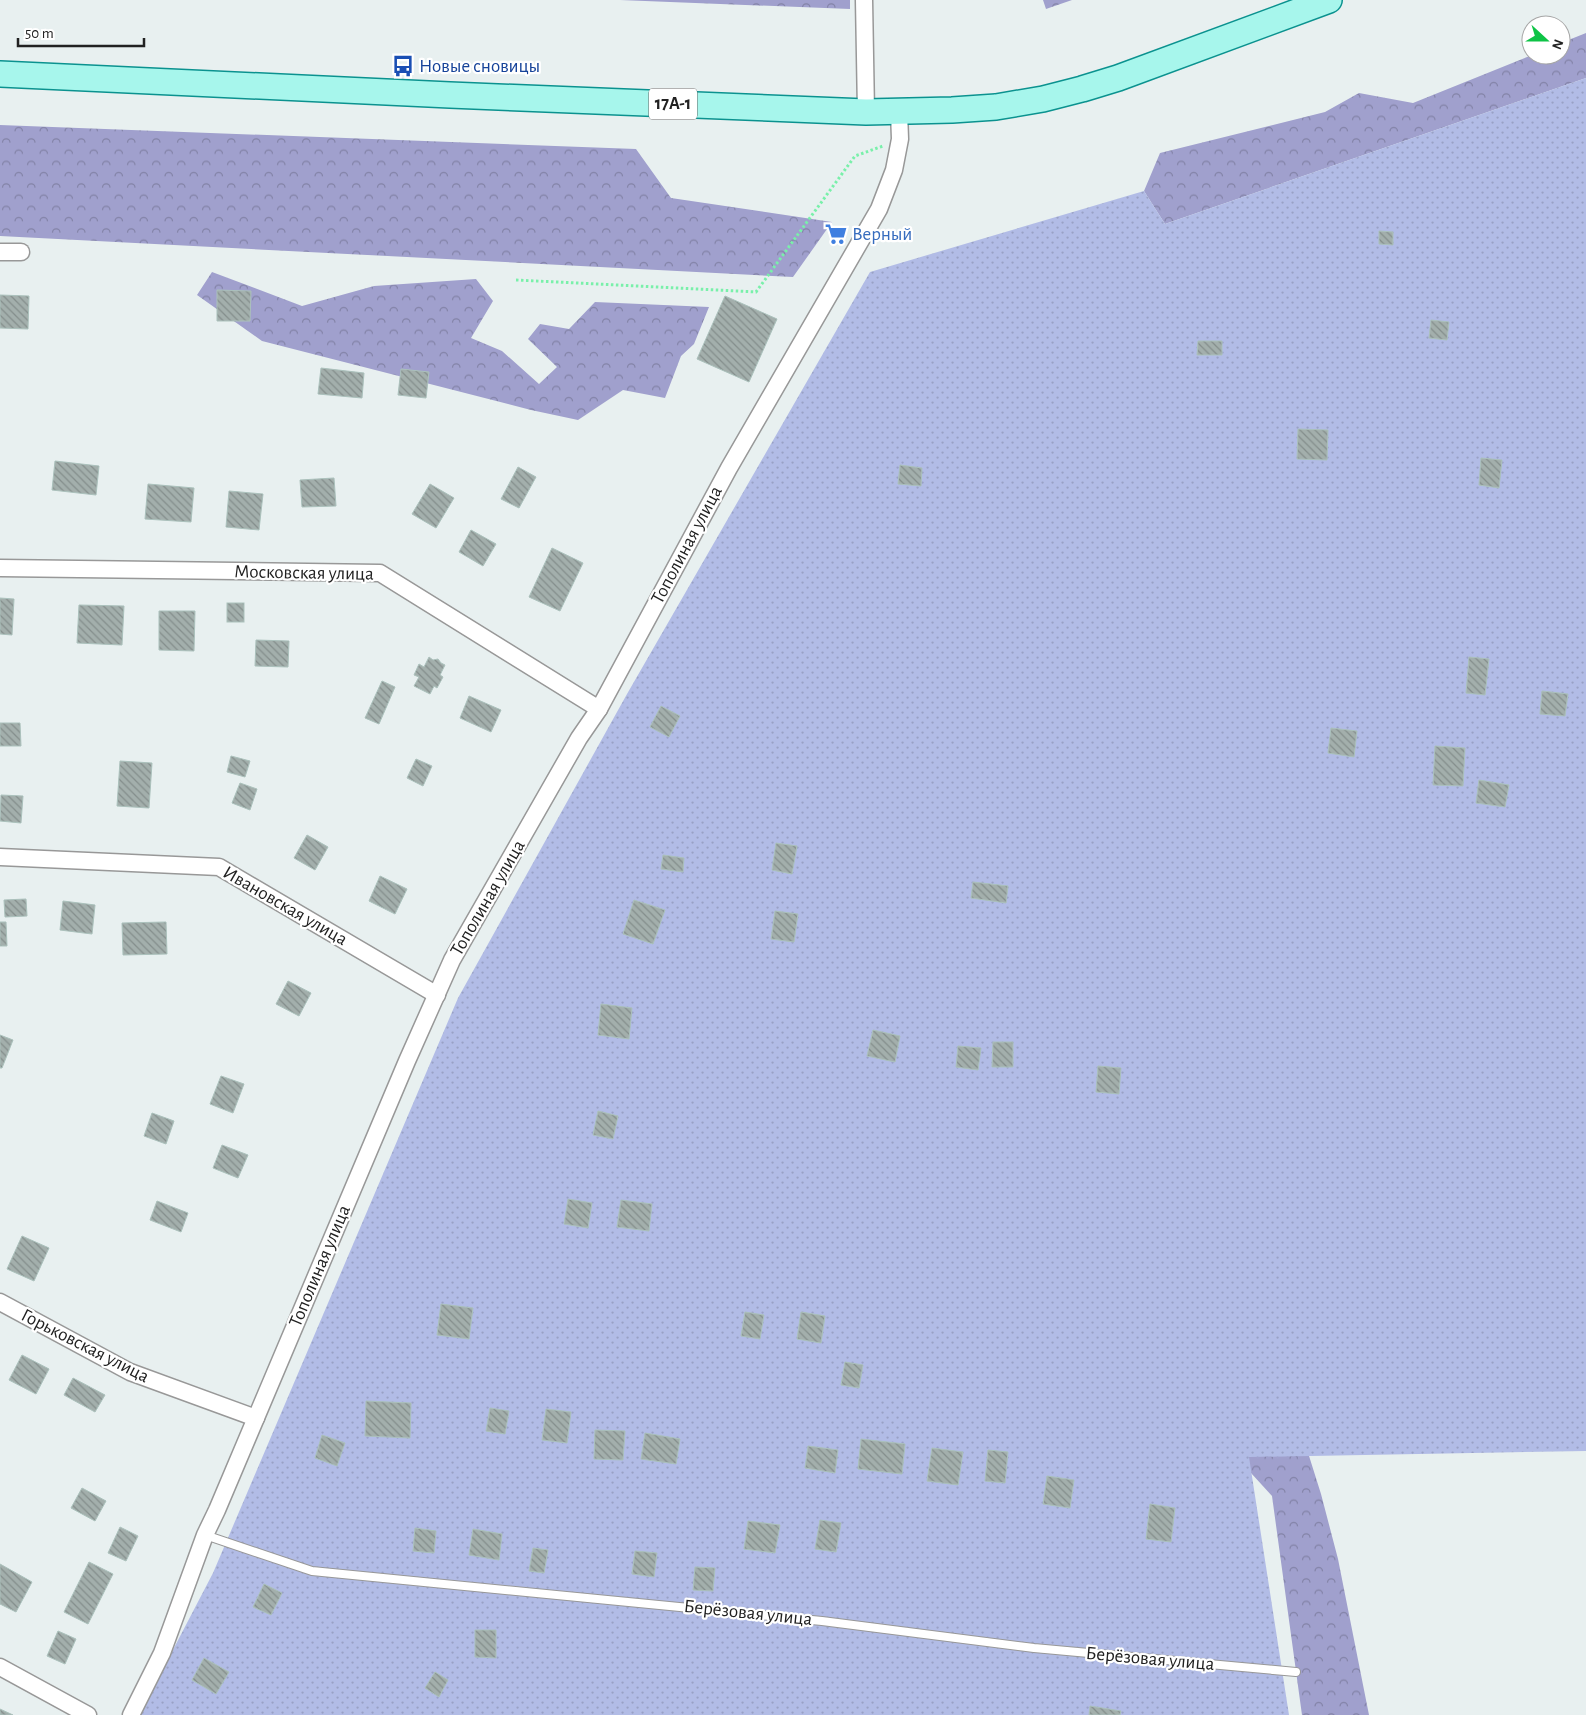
<svg xmlns="http://www.w3.org/2000/svg" width="1586" height="1715" font-family="'Alegreya Sans',sans-serif">
  <style>
    .forest { fill: url(#forest-crowns) }
    .garden { fill: url(#garden-dots) }
    .building { fill: url(#building-back-hatch); stroke: #abc1bc }
    .lines { fill: none; stroke-linecap: round; stroke-linejoin: round }
    .lane-casing { stroke: #989898; stroke-width: 10 }
    .street-casing { stroke: #989898; stroke-width: 19 }
    .primary-casing { stroke: #0b928f; stroke-width: 28 }
    .path { stroke: #79f0aa; stroke-width: 3; stroke-dasharray: 2.5 2.5; stroke-linecap: butt }
    .lane { stroke: #fff; stroke-width: 8 }
    .street { stroke: #fff; stroke-width: 16 }
    .primary { stroke: #a7f6ec; stroke-width: 25 }
    .labels { text-anchor: middle; dominant-baseline: central; stroke-width: 4.5; stroke-linejoin: round; paint-order: stroke }
    .shield { fill: #fff; stroke: #646464; stroke-width: 1 }
    .shield-label { font-size: 18px; font-weight: bold; fill: #212121 }
    .transit-label { font-size: 19px; fill: #164399; stroke: #fff; text-anchor: start }
    .shop-label { font-size: 19px; fill: #366cbe; stroke: #fff; text-anchor: start }
    .street-label { font-size: 19px; fill: #212121; stroke: #fff }
  </style>
  <defs>
    <pattern id="forest-crowns" width="20" height="18" patternUnits="userSpaceOnUse" patternTransform="scale(1.25)"><rect width="20" height="18" fill="#a0a0cd"/><path d="M2 6a3 3 0 1 1 6 0M12 15a3 3 0 1 1 6 0" fill="none" stroke="#8282a6"/></pattern>
    <pattern id="garden-dots" width="8" height="8" patternUnits="userSpaceOnUse" patternTransform="scale(1.25)"><rect width="8" height="8" fill="#b2bce6"/><path d="M2 2h.1M6 6h.1" fill="none" stroke="#99a1c5" stroke-width="1.8" stroke-linecap="round"/></pattern>
    <pattern id="building-back-hatch" width="6" height="6" patternUnits="userSpaceOnUse" patternTransform="scale(1.25)"><rect width="6" height="6" fill="#a3afac"/><path d="M-1 5l2 2M0 0l6 6M5-1l2 2" fill="none" stroke="#848e8c"/></pattern>
  </defs>
  <rect width="100%" height="100%" fill="#e8f0f0"/>
  <g class="forest">
    <path d="M620 0H850V9Z"/>
    <path d="M1043 0H1072L1046 9Z"/>
    <path d="M1586 33V78L1165 224 1144 191 1160 153 1325 112 1359 93 1413 103 1532 55H1561V43Z"/>
    <path d="M0 125 636 149 671 198 832 222 793 277 0 236Z"/>
    <path d="M212 272 302 306 374 286 476 279 493 301 471 338 502 351 539 384 557 367 528 339 540 324 569 329 595 302 709 307 694 344 681 356 665 398 623 390 578 420 531 410 262 341 197 295Z"/>
    <path d="M1293 1405 1321 1494 1338 1559 1369 1715H1302L1272 1496 1199 1416Z"/>
  </g>
  <path class="garden" d="M1586 78V1451L1249 1457 1289 1715H139L213 1573 458 998 627 694 870 272 1144 191 1165 224Z"/>
  <g class="building">
    <path d="M1379 231 1393 232V245L1379 244Z"/>
    <path d="M217 290 251 291 250 321H217Z"/>
    <path d="M0 295 29 296 28 329 0 328Z"/>
    <path d="M725 296 777 319 749 382 697 359Z"/>
    <path d="M1431 320 1449 322 1447 340 1429 338Z"/>
    <path d="M1198 341H1222V355H1197Z"/>
    <path d="M321 368 364 373 362 398 318 394Z"/>
    <path d="M401 369 429 372 426 398 398 395Z"/>
    <path d="M1298 429 1328 430 1327 460 1297 459Z"/>
    <path d="M1481 458 1502 460 1499 488 1479 485Z"/>
    <path d="M55 461 99 466 96 495 52 490Z"/>
    <path d="M900 465 922 468 921 486 898 484Z"/>
    <path d="M518 467 536 477 519 508 501 499Z"/>
    <path d="M334 478 336 506 302 507 300 480Z"/>
    <path d="M148 484 194 488 191 522 145 519Z"/>
    <path d="M430 484 454 498 436 528 412 514Z"/>
    <path d="M229 491 263 494 259 530 226 527Z"/>
    <path d="M471 530 496 544 483 566 459 552Z"/>
    <path d="M552 548 583 563 560 611 529 597Z"/>
    <path d="M0 598 14 599 12 635 0 634Z"/>
    <rect x="227" y="603" width="17" height="19"/>
    <path d="M79 605 124 606 122 645 77 643Z"/>
    <path d="M159 611H195L194 651 159 650Z"/>
    <path d="M256 640 289 641 288 667 255 666Z"/>
    <path d="M429 657 433 660 438 659 441 663 445 665 440 675 443 677 437 688 434 686 430 694 414 686 419 677 414 675 419 664 424 667Z"/>
    <path d="M1469 657 1489 659 1485 695 1466 693Z"/>
    <path d="M382 681 395 687 379 724 365 718Z"/>
    <path d="M1542 691 1568 694 1565 716 1540 714Z"/>
    <path d="M469 696 501 710 491 732 460 718Z"/>
    <path d="M661 706 680 716 669 737 650 727Z"/>
    <path d="M0 723H20L21 746H0Z"/>
    <path d="M1331 728 1357 731 1354 757 1328 753Z"/>
    <path d="M1435 746 1465 748 1463 786 1433 785Z"/>
    <path d="M231 756 250 761 245 777 227 772Z"/>
    <path d="M416 759 432 766 423 786 407 778Z"/>
    <path d="M120 761 152 763 149 808 117 806Z"/>
    <path d="M1479 780 1509 785 1505 807 1476 803Z"/>
    <path d="M240 783 257 789 250 810 232 803Z"/>
    <path d="M1 795 23 796 21 823 0 821Z"/>
    <path d="M307 835 328 847 315 870 294 858Z"/>
    <path d="M776 843 797 846 792 874 772 870Z"/>
    <path d="M663 855 684 858 683 872 661 869Z"/>
    <path d="M380 876 407 889 395 914 369 901Z"/>
    <path d="M973 882 1008 886 1006 903 971 898Z"/>
    <path d="M26 899 27 916 5 917 4 900Z"/>
    <path d="M634 900 665 910 653 944 623 934Z"/>
    <path d="M63 901 95 905 92 934 60 930Z"/>
    <path d="M775 911 798 914 794 942 771 939Z"/>
    <path d="M0 922H6L7 946H0Z"/>
    <path d="M166 922 167 954 123 955 122 923Z"/>
    <path d="M288 981 311 993 299 1016 276 1004Z"/>
    <path d="M601 1004 632 1008 629 1039 598 1035Z"/>
    <path d="M873 1030 900 1036 895 1062 867 1056Z"/>
    <path d="M0 1035 13 1040 2 1068H0Z"/>
    <path d="M993 1042H1013V1067H992Z"/>
    <path d="M958 1046 981 1048 978 1070 956 1067Z"/>
    <path d="M1098 1066 1121 1068 1119 1094 1096 1092Z"/>
    <path d="M221 1076 244 1084 233 1113 210 1104Z"/>
    <path d="M598 1111 618 1116 613 1139 593 1135Z"/>
    <path d="M152 1113 174 1121 166 1144 144 1136Z"/>
    <path d="M222 1145 248 1155 238 1178 213 1168Z"/>
    <path d="M568 1199 592 1203 588 1228 564 1224Z"/>
    <path d="M621 1200 652 1204 649 1231 617 1227Z"/>
    <path d="M157 1201 188 1213 181 1232 150 1220Z"/>
    <path d="M22 1236 49 1248 34 1281 7 1269Z"/>
    <path d="M441 1304 473 1308 469 1339 437 1335Z"/>
    <path d="M745 1312 764 1315 760 1339 741 1336Z"/>
    <path d="M801 1312 825 1316 821 1343 797 1339Z"/>
    <path d="M22 1355 49 1369 36 1394 9 1380Z"/>
    <path d="M845 1362 863 1365 859 1388 841 1385Z"/>
    <path d="M73 1378 105 1395 95 1412 64 1395Z"/>
    <path d="M366 1401 411 1403 410 1438 365 1436Z"/>
    <path d="M490 1408 509 1411 505 1434 486 1431Z"/>
    <path d="M546 1409 571 1412 567 1443 542 1440Z"/>
    <path d="M595 1430 625 1431 623 1460 594 1459Z"/>
    <path d="M645 1433 680 1439 676 1464 641 1459Z"/>
    <path d="M322 1435 345 1443 337 1466 315 1458Z"/>
    <path d="M861 1439 905 1444 902 1474 858 1469Z"/>
    <path d="M808 1446 838 1450 835 1473 805 1468Z"/>
    <path d="M932 1448 963 1452 958 1485 927 1481Z"/>
    <path d="M988 1450 1008 1452 1005 1483 985 1481Z"/>
    <path d="M1047 1476 1074 1480 1070 1508 1043 1504Z"/>
    <path d="M82 1488 106 1501 95 1521 71 1508Z"/>
    <path d="M1150 1504 1175 1508 1171 1542 1146 1539Z"/>
    <path d="M820 1520 841 1523 836 1552 815 1549Z"/>
    <path d="M748 1521 780 1525 775 1553 744 1549Z"/>
    <path d="M120 1527 138 1536 126 1561 108 1553Z"/>
    <path d="M415 1528 436 1531 434 1553 413 1551Z"/>
    <path d="M473 1529 502 1534 499 1560 469 1555Z"/>
    <path d="M533 1548 548 1550 544 1573 529 1571Z"/>
    <path d="M635 1551 657 1553 654 1577 632 1574Z"/>
    <path d="M89 1562 113 1574 88 1624 64 1612Z"/>
    <path d="M0 1564 32 1582 16 1612 0 1604Z"/>
    <path d="M695 1567 715 1568 713 1591 693 1590Z"/>
    <path d="M264 1584 282 1593 271 1615 253 1607Z"/>
    <path d="M475 1630H496V1658L475 1657Z"/>
    <path d="M58 1631 76 1639 65 1664 47 1656Z"/>
    <path d="M204 1658 229 1672 216 1694 192 1680Z"/>
    <path d="M435 1672 448 1680 439 1697 425 1688Z"/>
    <path d="M1090 1706 1121 1711 1120 1715H1089Z"/>
    <path d="M0 1709 13 1715H0Z"/>
  </g>
  <g class="lines">
    <g class="lane-casing">
      <path id="lane" d="M205 1535 312 1571 822 1621 1034 1648 1296 1672"/>
    </g>
    <g class="street-casing">
      <g id="street">
        <path d="M864 0 866 112"/>
        <path d="M0 252H21"/>
        <path d="M0 568 380 573 599 709"/>
        <path d="M0 857 219 867 437 995"/>
        <path d="M0 1302 130 1372 256 1418"/>
        <path d="M0 1667 88 1715"/>
        <path d="M131 1715 162 1653 205 1535 217 1510 407 1061 452 960 579 738 599 709 729 468 879 209 894 170 900 139 899 112"/>
      </g>
    </g>
    <g class="primary-casing">
      <path id="primary" d="M0 74 450 95 866 112 952 110 996 107 1043 99 1082 89 1118 78 1329 0"/>
    </g>
    <path class="path" d="M516 280 756 292 855 156 883 146"/>
    <use href="#lane" class="lane"/>
    <use href="#street" class="street"/>
    <use href="#primary" class="primary"/>
  </g>
  <defs>
    <g id="bus-bare" transform="scale(1.725)"><path d="M-5-6H5V4H4V6H2V4H-2V6H-4V4H-5ZM-3.5-4V0h7V-4ZM-3.5 1.2v1.5H-2V1.2ZM2 1.2v1.5H3.5V1.2Z" fill="#1a4fb4" stroke="#fff" stroke-width="2.5" paint-order="stroke"/></g>
    <g id="supermarket-bare" transform="scale(1.725)"><path d="M-6-5.5h2.5l.6 2H6L4.5 2H-2.5L-4.4-4H-6ZM-1.5 3.2a1.3 1.3 0 1 0 .1 0ZM3 3.2a1.3 1.3 0 1 0 .1 0Z" fill="#3f7fe0" stroke="#fff" stroke-width="2.5" paint-order="stroke"/></g>
  </defs>
  <g fill-rule="evenodd">
    <use href="#bus-bare" x="403" y="66"/>
    <use href="#supermarket-bare" x="836" y="234"/>
  </g>
  <g class="labels">
    <rect class="shield" x="649" y="88.5" width="48" height="31" rx="4"/>
    <g class="shield-label">
      <text x="673" y="104">17А-1</text>
    </g>
    <g class="transit-label">
      <text x="419" y="66">Новые сновицы</text>
    </g>
    <g class="shop-label">
      <text x="852" y="234">Верный</text>
    </g>
    <g class="street-label">
      <text transform="translate(687 545) rotate(-62)">Тополиная улица</text>
      <text transform="translate(304 573) rotate(1)">Московская улица</text>
      <text transform="translate(488 898) rotate(-60)">Тополиная улица</text>
      <text transform="translate(285 906) rotate(30)">Ивановская улица</text>
      <text transform="translate(320 1266) rotate(-67)">Тополиная улица</text>
      <text transform="translate(85 1346) rotate(27)">Горьковская улица</text>
      <text transform="translate(748 1613) rotate(6)">Берёзовая улица</text>
      <text transform="translate(1150 1659) rotate(5)">Берёзовая улица</text>
    </g>
  </g>
  <g transform="translate(1546 40) rotate(111)"><circle r="24" fill="#ffffff" stroke="#a6a6a6"/>
  <path d="M0-4L9 19L0 12L-9 19Z" fill="#0ec346"/>
  <text y="-8" font-size="14" font-weight="bold" text-anchor="middle" fill="#212121">N</text>
  </g>
  <path d="M18 38v8h126v-8" fill="none" stroke="#212121" stroke-width="2.5"/>
  <text x="25" y="38" font-size="15" fill="#212121" stroke="#ffffff" stroke-width="4" paint-order="stroke">50 m</text>
</svg>
